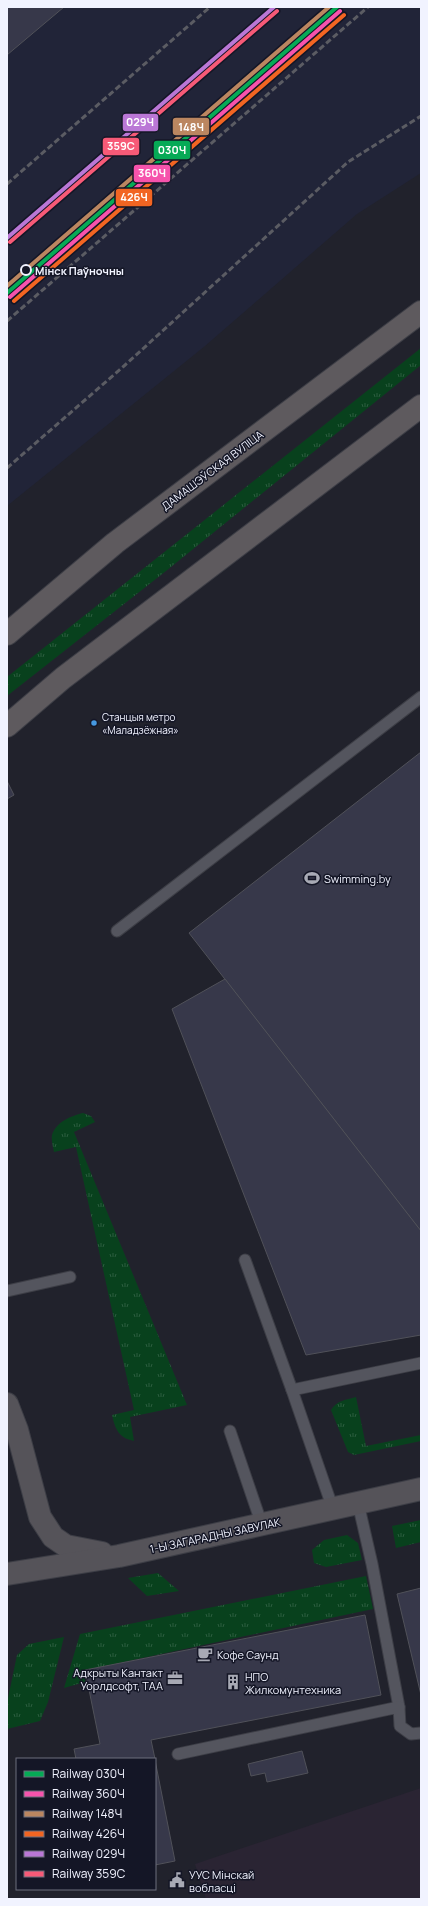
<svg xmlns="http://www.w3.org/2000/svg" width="428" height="1906" font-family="Manrope,sans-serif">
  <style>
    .industrial { fill: #2a2433 }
    .built { fill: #212438 }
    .grass { fill: url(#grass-tufts) }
    .building { fill: #37384a; stroke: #505159 }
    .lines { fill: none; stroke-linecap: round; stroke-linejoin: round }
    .service-casing { stroke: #3d3e46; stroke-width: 13 }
    .secondary-casing { stroke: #3d3e46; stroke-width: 24 }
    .primary-casing { stroke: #3d3e46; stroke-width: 24 }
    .service { stroke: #54555e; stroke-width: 11 }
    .secondary { stroke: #555359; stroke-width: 22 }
    .primary { stroke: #5e5a5e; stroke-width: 22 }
    .rail { stroke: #5b5c63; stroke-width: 3; stroke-dasharray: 6 3; stroke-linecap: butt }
    .rail-1-casing { stroke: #141626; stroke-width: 7 }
    .rail-2-casing { stroke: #141626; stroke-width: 7 }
    .rail-3-casing { stroke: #141626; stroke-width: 7 }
    .rail-4-casing { stroke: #141626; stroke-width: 7 }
    .rail-5-casing { stroke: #141626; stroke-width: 7 }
    .rail-6-casing { stroke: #141626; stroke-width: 7 }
    .rail-1 { stroke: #06aa56; stroke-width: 4 }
    .rail-2 { stroke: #f653ac; stroke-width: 4 }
    .rail-3 { stroke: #bb8660; stroke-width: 4 }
    .rail-4 { stroke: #f26522; stroke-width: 4 }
    .rail-5 { stroke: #ba77d6; stroke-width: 4 }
    .rail-6 { stroke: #f75a77; stroke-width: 4 }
    .stop-dot { fill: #141626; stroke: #f1f3ff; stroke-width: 2 }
    .bus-dot { fill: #4699e1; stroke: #141626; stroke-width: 1.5 }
    .labels { text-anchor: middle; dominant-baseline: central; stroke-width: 3; stroke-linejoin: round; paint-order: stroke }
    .bus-label { font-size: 10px; fill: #f1f3ff; stroke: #141626; text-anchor: start }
    .stop-label { font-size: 11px; font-weight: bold; fill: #f1f3ff; stroke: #141626; text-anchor: start }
    .street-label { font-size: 11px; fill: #f1f3ff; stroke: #141626 }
    .poi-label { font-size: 11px; fill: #f1f3ff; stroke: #141626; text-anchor: start }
    .line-badge { stroke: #141626; stroke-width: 1.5 }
    .badge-label { font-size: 11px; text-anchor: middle; font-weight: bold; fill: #fff }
  </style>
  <defs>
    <pattern id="grass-tufts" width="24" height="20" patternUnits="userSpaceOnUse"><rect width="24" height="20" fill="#08411d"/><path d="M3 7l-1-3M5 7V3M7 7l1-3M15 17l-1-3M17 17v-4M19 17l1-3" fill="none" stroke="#2c5d3f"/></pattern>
  </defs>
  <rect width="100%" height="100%" fill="#21222c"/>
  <path class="industrial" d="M421 1788V1899H206L195 1864Z"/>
  <path class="built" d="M64 7H421V173L357 214 205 346 7 506V55Z"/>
  <g class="grass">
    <path d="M421 348V365L166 571 7 696V677Z"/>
    <path d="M83 1113 91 1116 95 1122 74 1132 187 1405 130 1417 134 1441C119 1438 115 1429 112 1415L134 1410 76 1147 54 1152C53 1147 51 1140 52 1135 56 1122 71 1116 83 1113Z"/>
    <path d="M356 1397 366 1446 421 1435V1441L354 1455 348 1452 331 1410C337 1400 346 1400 356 1397Z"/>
    <path d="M421 1520V1542L396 1548 392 1526Z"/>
    <path d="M347 1535 358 1543 362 1560 326 1567 314 1563 312 1550 324 1540Z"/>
    <path d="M158 1573 179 1591 147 1596 128 1578Z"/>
    <path d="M366 1576 373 1609 86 1670 85 1682 64 1688 80 1634Z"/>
    <path d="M64 1637 48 1702 40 1721 7 1729V1703L17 1655 29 1644Z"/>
  </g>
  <g class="building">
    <path d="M7 7H64L7 55Z"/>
    <path d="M421 752V1231L189 933Z"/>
    <path d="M7 781 14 795 7 799Z"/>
    <path d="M225 979 421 1231V1335L306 1355 172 1009Z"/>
    <path d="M421 1588V1695L397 1594Z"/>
    <path d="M365 1615 381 1695 151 1740 155 1759H76L74 1749 100 1744 85 1670Z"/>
    <path d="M302 1751 308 1773 267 1782 265 1773 251 1776 248 1764Z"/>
    <path d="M155 1760 175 1861 155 1865Z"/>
  </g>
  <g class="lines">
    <g class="service-casing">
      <g id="service">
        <path d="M117 931 421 697"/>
        <path d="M245 1260 292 1390"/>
        <path d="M7 1291 70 1277"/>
        <path d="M230 1431 262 1525"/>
        <path d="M358 1503 372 1564 399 1707"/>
        <path d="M333 1509 292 1390 421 1363"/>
        <path d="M178 1754 399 1707 400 1726 411 1734 421 1733"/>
      </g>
    </g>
    <g class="secondary-casing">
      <g id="secondary">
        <path d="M7 1404 17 1430 40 1517 53 1537 66 1546 102 1553"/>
        <path d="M7 1574 119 1556 421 1489"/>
      </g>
    </g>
    <g class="primary-casing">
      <g id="primary">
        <path d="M7 634 115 543 421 312"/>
        <path d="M7 726 63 678 421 406"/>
      </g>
    </g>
    <use href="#service" class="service"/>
    <use href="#secondary" class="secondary"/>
    <use href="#primary" class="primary"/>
    <g class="rail">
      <path d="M7 184 210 7"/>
      <path d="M7 321 368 7"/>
      <path d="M7 468 124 366 348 162 421 116"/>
    </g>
    <g class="rail-1-casing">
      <path id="rail-1" d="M7 293 337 7"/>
    </g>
    <g class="rail-2-casing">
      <path id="rail-2" d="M10 297 340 11"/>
    </g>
    <g class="rail-3-casing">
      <path id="rail-3" d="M7 286 329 7"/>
    </g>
    <g class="rail-4-casing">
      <path id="rail-4" d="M14 301 344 15"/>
    </g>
    <g class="rail-5-casing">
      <path id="rail-5" d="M7 238 274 7"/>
    </g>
    <g class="rail-6-casing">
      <path id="rail-6" d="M10 242 277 11"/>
    </g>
    <use href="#rail-1" class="rail-1"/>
    <use href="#rail-2" class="rail-2"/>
    <use href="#rail-3" class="rail-3"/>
    <use href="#rail-4" class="rail-4"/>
    <use href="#rail-5" class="rail-5"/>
    <use href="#rail-6" class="rail-6"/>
  </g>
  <defs>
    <g id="stadium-bare" transform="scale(1.2)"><path d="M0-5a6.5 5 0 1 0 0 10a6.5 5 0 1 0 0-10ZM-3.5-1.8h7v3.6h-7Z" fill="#a8aab5" stroke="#141626" stroke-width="2.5" paint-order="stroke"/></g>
    <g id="cafe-bare" transform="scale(1.2)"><path d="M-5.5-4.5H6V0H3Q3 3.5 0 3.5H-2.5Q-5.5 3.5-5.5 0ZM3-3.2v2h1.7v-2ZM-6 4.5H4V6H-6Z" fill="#a8aab5" stroke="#141626" stroke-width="2.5" paint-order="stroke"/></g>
    <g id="office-bare" transform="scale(1.2)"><path d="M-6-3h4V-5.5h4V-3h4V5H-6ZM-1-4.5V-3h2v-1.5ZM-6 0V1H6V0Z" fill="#a8aab5" stroke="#141626" stroke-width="2.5" paint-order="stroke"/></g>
    <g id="building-bare" transform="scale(1.2)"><path d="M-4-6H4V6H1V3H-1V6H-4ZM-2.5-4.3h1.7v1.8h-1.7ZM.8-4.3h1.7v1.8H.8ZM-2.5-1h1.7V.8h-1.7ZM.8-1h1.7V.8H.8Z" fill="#a8aab5" stroke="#141626" stroke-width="2.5" paint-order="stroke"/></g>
    <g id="civic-bare" transform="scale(1.2)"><path d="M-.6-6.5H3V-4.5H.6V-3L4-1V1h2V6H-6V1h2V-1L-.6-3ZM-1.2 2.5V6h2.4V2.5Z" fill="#a8aab5" stroke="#141626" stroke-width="2.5" paint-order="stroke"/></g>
  </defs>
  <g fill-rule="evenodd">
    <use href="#stadium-bare" x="312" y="878"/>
    <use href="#cafe-bare" x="205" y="1654"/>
    <use href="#office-bare" x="175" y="1678"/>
    <use href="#building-bare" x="233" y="1682"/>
    <use href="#civic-bare" x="177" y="1880"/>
  </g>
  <circle class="stop-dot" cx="26" cy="270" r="5"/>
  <circle class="bus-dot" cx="94" cy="723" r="3.5"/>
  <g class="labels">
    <g class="bus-label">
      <text x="102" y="717">Станцыя метро<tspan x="102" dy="13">«Маладзёжная»</tspan></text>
    </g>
    <g class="stop-label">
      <text x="35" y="270">Мінск Паўночны</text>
    </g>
    <g class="street-label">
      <text transform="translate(212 470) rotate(-37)">ДАМАШЭЎСКАЯ ВУЛІЦА</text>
      <text transform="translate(215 1535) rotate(-12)">1-Ы ЗАГАРАДНЫ ЗАВУЛАК</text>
    </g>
    <g class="poi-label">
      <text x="324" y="878">Swimming.by</text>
      <text x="217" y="1654">Кофе Саунд</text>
      <text x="163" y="1672" text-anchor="end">Адкрыты Кантакт<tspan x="163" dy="13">Уорлдсофт, ТАА</tspan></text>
      <text x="245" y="1676">НПО<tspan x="245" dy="13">Жилкомунтехника</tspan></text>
      <text x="189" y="1874">УУС Мінскай<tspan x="189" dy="13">вобласці</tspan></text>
    </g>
  </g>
  <g class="line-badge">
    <rect x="122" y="113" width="37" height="19" rx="4" fill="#ba77d6"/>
    <rect x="172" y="117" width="38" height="19" rx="4" fill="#bb8660"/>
    <rect x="102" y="137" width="38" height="19" rx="4" fill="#f75a77"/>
    <rect x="153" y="140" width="38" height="20" rx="4" fill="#06aa56"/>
    <rect x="133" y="164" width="38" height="19" rx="4" fill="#f653ac"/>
    <rect x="115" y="188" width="38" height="19" rx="4" fill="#f26522"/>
  </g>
  <g class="badge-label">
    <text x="140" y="126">029Ч</text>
    <text x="191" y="131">148Ч</text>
    <text x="121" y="150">359С</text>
    <text x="172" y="154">030Ч</text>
    <text x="152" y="177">360Ч</text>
    <text x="134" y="201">426Ч</text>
  </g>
  <rect width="428" height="1906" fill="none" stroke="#f1f3ff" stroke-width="16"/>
  <rect x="16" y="1758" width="140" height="132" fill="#141626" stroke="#6c6e7d"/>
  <rect x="24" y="1771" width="20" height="6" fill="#06aa56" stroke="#6c6e7d"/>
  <text x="52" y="1778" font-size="12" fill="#f1f3ff">Railway 030Ч</text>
  <rect x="24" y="1791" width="20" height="6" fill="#f653ac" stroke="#6c6e7d"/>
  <text x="52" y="1798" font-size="12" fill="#f1f3ff">Railway 360Ч</text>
  <rect x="24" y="1811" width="20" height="6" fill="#bb8660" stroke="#6c6e7d"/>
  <text x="52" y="1818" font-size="12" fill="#f1f3ff">Railway 148Ч</text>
  <rect x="24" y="1831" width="20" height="6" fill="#f26522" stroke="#6c6e7d"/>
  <text x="52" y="1838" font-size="12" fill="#f1f3ff">Railway 426Ч</text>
  <rect x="24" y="1851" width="20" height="6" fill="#ba77d6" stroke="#6c6e7d"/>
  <text x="52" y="1858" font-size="12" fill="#f1f3ff">Railway 029Ч</text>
  <rect x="24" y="1871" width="20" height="6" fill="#f75a77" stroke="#6c6e7d"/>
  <text x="52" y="1878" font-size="12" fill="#f1f3ff">Railway 359С</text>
</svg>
